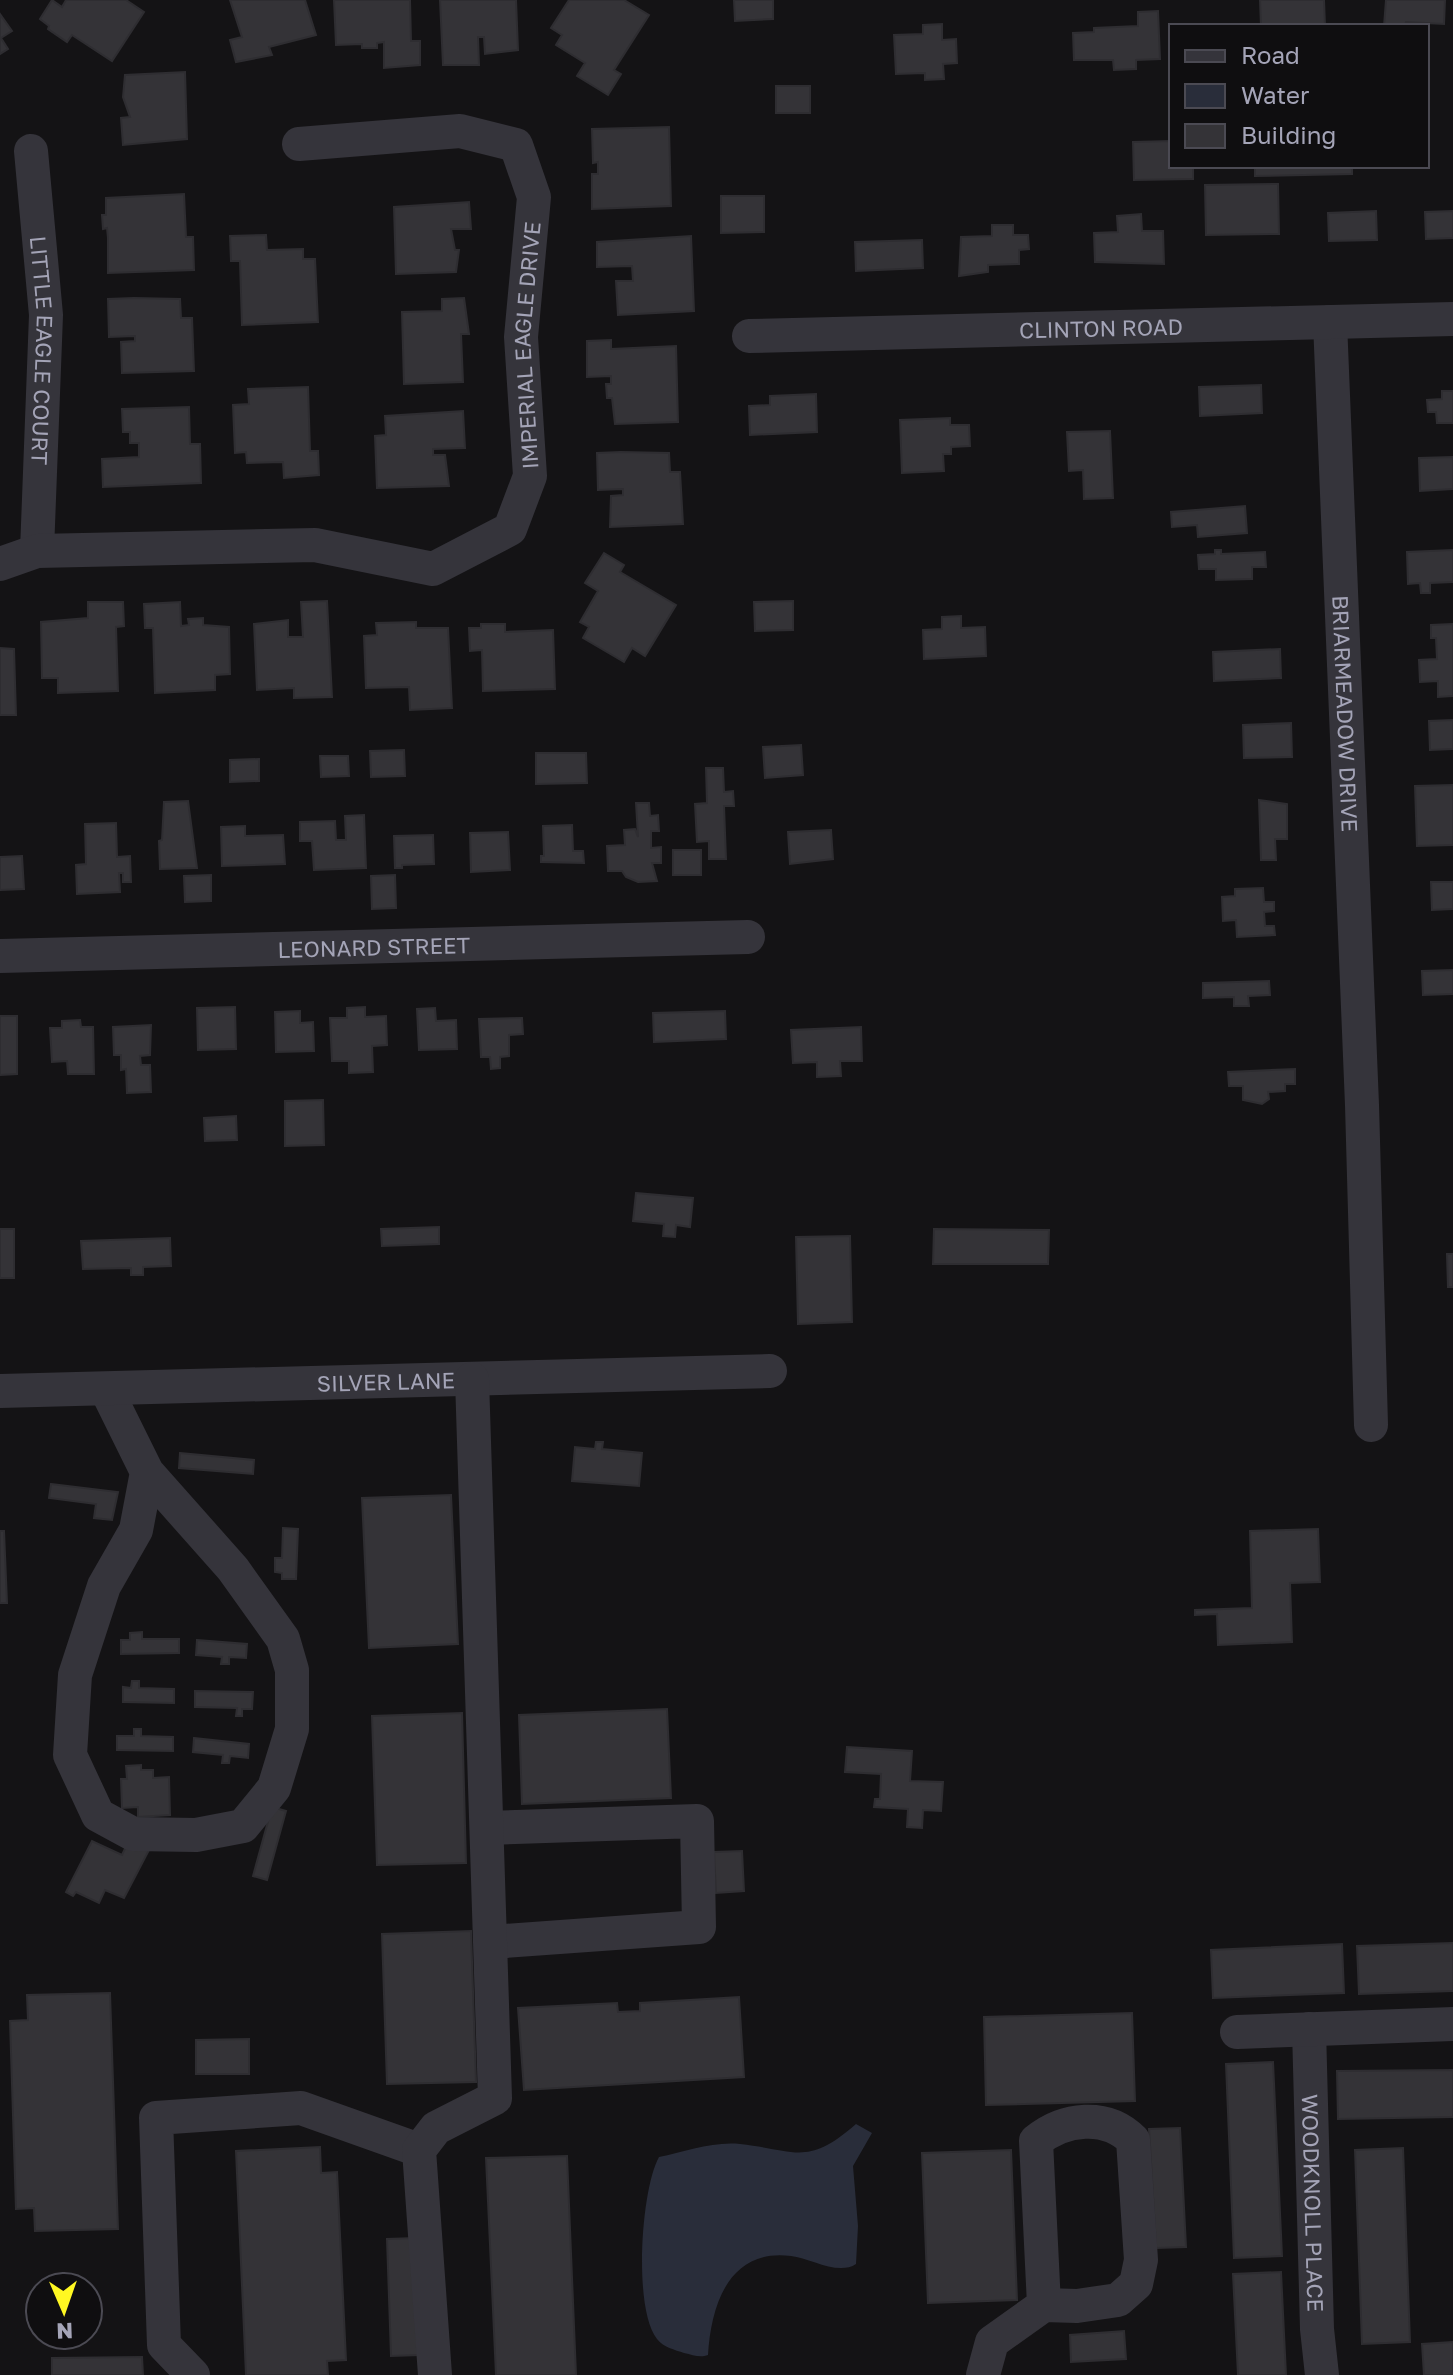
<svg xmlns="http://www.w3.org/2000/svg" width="1453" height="2375" font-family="'Golos Text',sans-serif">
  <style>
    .water { fill: #292d3a }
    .building { fill: #343337; stroke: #2e2d31; stroke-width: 2 }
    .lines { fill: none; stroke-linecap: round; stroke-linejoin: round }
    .minor { stroke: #35343b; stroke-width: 34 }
    .labels { text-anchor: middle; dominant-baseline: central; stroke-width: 6; stroke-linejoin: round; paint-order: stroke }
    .street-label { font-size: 22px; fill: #a4a4b7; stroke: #0f0e10 }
  </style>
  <rect width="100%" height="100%" fill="#141315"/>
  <path class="water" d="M856 2124 872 2133 853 2166 858 2226 856 2264C838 2276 810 2258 791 2256 729 2248 711 2305 708 2355 700 2358 693 2355 684 2353 675 2350 663 2347 657 2339 633 2309 641 2189 659 2157 684 2152 714 2141 740 2144 796 2150 807 2167 856 2124Z"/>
  <g class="building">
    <path d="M52 0 62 7 66 0H126L144 12 112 61 72 35 67 42 48 29 49 26 40 19Z"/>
    <path d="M230 0H305L316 35 269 47 272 55 236 62 230 40 242 37Z"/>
    <path d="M334 0H410L411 41H420V65L384 68V42L377 43V48H362V44L336 45Z"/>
    <path d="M440 0H516L518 50 485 54 484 37H478L479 65H443Z"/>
    <path d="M569 0H624L649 15 614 70 621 74 608 95 577 76 585 63 556 45 562 35 551 28Z"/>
    <path d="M734 0H773V19L735 21Z"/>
    <path d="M1260 0H1324L1325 26H1261Z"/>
    <path d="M1386 0H1445L1444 24 1406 22 1405 26H1384Z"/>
    <path d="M1158 11 1160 59 1136 60V69L1114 70 1113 60H1074L1073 33 1094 32V28L1138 26V12Z"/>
    <path d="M0 14 12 31 1 38 8 49 0 54Z"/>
    <path d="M942 24V40L956 39 957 63 943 64 944 79 925 80V73L896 74 894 35 923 34V25Z"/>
    <path d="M185 72 187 139 123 145 121 118 130 117 123 97 125 75Z"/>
    <rect x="776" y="86" width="34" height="27"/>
    <path d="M669 127 671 206 592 209V174H598V162L593 163 592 129Z"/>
    <path d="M1171 141V166H1193V179L1134 180 1133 142Z"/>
    <path d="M1255 166H1352V174L1255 176Z"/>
    <path d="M1278 184 1279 234 1206 235 1205 185Z"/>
    <path d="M184 194 186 237H193L194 270 108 273V238L107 228 103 229 102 215H106V198Z"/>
    <path d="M721 196H764V232L721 233Z"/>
    <path d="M469 202 471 229H451L455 250H459L456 272 396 274 394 207Z"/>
    <path d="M1376 211 1377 240 1329 241 1328 213Z"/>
    <path d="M1453 211V238L1426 239 1425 212Z"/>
    <path d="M1141 214 1142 231H1163L1164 264 1095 262 1094 233 1118 232 1117 216Z"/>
    <path d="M992 225H1013V235H1028L1029 249 1019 250V264L988 265V272L959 276 961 237 992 236Z"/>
    <path d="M266 235 267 250 303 249V259H315L318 322 242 325 240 261H231L230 236Z"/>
    <path d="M691 236 694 311 618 315 616 281H633L632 266 597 267V242Z"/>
    <path d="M922 240 923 268 856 271 855 242Z"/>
    <path d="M134 298 180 299 181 318H192L194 371 122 373 121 342 135 341V336L109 337 108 299Z"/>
    <path d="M464 298 469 334H461L463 382 404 384 402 312 442 311V299Z"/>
    <path d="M611 340V349L676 346 678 422 615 424 612 398H607L606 384H611V376L587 377V341Z"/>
    <path d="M1261 385 1262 413 1200 416 1199 387Z"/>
    <path d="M308 387 310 451H318L319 475 284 478 283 462 247 463 246 452 235 453 233 405 249 404 248 389Z"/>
    <path d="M1442 391H1453V423H1437L1436 412H1428L1427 400 1442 399Z"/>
    <path d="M816 394 817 432 750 435 749 406 770 405V396Z"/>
    <path d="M189 407 190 444H200L201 483 103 487 102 459 139 457V443H130V432H123L122 409Z"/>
    <path d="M463 411 465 448 433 449V455H445L449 486 377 488 375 436 386 435 385 416Z"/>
    <path d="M950 418V425H969L970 446 951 447V454H943L944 471 902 473 900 420Z"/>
    <path d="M1110 431 1113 498 1084 499 1083 470 1069 471 1067 432Z"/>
    <path d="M621 452 669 453 670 472H680L683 524 610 527 611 496 623 495V489L598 490 597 453Z"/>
    <path d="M1453 457V489L1420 491 1419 458Z"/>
    <path d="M1245 506 1247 533 1198 537 1197 525 1172 527 1171 512Z"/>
    <path d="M1215 550H1221V554L1265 552 1266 567H1252V579L1216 580V569H1199L1198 555 1215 554Z"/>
    <path d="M1453 550V582L1430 583V593H1421L1420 583 1408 584 1407 552Z"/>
    <path d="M604 553 624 565 620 572 676 605 645 656 632 648 624 662 583 638 589 627 580 622 598 591 585 583Z"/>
    <path d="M327 601 332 697 294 698V688L257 690 254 624 288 620V637H303L301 602Z"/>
    <path d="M793 601V630L755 631 754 602Z"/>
    <path d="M88 602H123L124 626 116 627 118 691 58 693V678H42L41 622 88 618Z"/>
    <path d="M180 602 181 626 189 625 188 619 203 618V625L229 627 230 674 215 675V690L155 693 153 628H145L144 604Z"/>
    <path d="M961 616V628L985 627 986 656 924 659 923 630 942 629V617Z"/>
    <path d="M416 622V628H448L452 708 410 710 409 687 366 688 364 636 377 635 376 623Z"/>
    <path d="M481 624H505V632L553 630 555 689 483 691 482 650 470 651 469 628H481Z"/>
    <path d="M1453 624V696L1438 697V681L1420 682 1419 660 1437 659 1436 638H1431V625Z"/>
    <path d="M0 648 14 649 16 715H0Z"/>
    <path d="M1280 649 1281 678 1214 681 1213 652Z"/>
    <path d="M1453 720V749L1430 750 1429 721Z"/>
    <path d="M1291 723 1292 757 1244 758 1243 725Z"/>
    <path d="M801 745 803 775 765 778 763 747Z"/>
    <path d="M404 750 405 776 371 777 370 751Z"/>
    <path d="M536 753H586L587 783 536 784Z"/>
    <path d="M320 756H348L349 776 321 777Z"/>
    <path d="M259 759V781L230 782V760Z"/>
    <path d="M706 768H723L724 792 733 791 734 806H724L726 859H709V841L697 842 695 804 707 803Z"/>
    <path d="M1453 785V845L1417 846 1415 786Z"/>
    <path d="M1259 800 1287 804V839H1275L1276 860H1261Z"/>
    <path d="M188 801 197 868 160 869 159 841 162 840 164 802Z"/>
    <path d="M636 803H649L650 816 658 815 659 831H651V848L661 847V863H652L657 881 638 882 626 877 622 871H608L607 846 625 845 624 830 635 829 638 837Z"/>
    <path d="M364 815 366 868 314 870 312 841H300V822L335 821 336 840H346L345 816Z"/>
    <path d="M116 823 117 857 130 856 131 882H123V873H119L120 892 77 894 76 865 86 864 85 824Z"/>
    <path d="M572 825 573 851H583L584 863 541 862V856H544L543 826Z"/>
    <path d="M245 826V836L283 835 285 864 222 866 221 827Z"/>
    <path d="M831 830 833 859 790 864 788 832Z"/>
    <path d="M508 832 510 870 471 872 470 833Z"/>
    <path d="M433 835 434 864 402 865V868H395L394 836Z"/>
    <rect x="673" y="850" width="28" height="25"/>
    <path d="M22 856 24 889 0 890V857Z"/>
    <path d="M211 875V901L185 902 184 876Z"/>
    <path d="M395 875 396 908 372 909 371 876Z"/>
    <path d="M1431 882H1453V909L1432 910Z"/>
    <path d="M1263 888 1264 902H1274V911L1264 912 1265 926H1274L1275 935 1237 937 1236 920 1223 921 1222 897 1235 896V889Z"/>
    <path d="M1453 970V994L1423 995 1422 971Z"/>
    <path d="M1269 981 1270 995 1248 996 1249 1006H1234V997L1203 998V983Z"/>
    <path d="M235 1007 236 1049 198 1050 197 1008Z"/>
    <path d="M365 1007V1017L386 1016 387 1045 372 1046 373 1072 349 1073V1061H332L330 1018H347V1008Z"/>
    <path d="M435 1008 436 1021 456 1020 457 1049 419 1050 417 1009Z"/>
    <path d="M300 1011V1023L313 1022 314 1051 276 1052 275 1012Z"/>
    <path d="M725 1011 726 1039 654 1042 653 1013Z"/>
    <path d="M0 1016H17V1074L0 1075Z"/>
    <path d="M522 1018 523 1034 509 1035V1056L500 1057V1068L491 1069 490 1057H481L479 1019Z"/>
    <path d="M80 1020 81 1027H93L94 1074H68L67 1061 52 1062 50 1028H62V1021Z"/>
    <path d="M151 1025 150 1055 140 1056 141 1065H150L151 1092 127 1093 126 1069 121 1070V1055H114L113 1027Z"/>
    <path d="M861 1027 862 1061H840L841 1076 817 1077V1062L793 1063 791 1030Z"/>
    <path d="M1295 1069V1084H1285V1091L1268 1092 1269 1099 1262 1104 1243 1100V1086H1229L1228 1072Z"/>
    <path d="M323 1100 324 1145 285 1146V1101Z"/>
    <path d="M236 1116 237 1140 205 1141 204 1118Z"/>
    <path d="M636 1193 693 1198 690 1227 676 1225 675 1237 663 1236 664 1224 633 1221Z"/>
    <path d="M439 1227V1244L382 1246 381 1229Z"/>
    <rect x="0" y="1229" width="14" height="49"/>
    <path d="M934 1229 1049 1230 1048 1264H933Z"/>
    <path d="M850 1236 852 1322 798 1324 796 1237Z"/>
    <path d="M170 1238 171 1266 143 1267V1275H131V1268L83 1269 81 1241Z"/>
    <path d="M1447 1254H1453V1287H1448Z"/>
    <path d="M596 1442H603L602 1449 642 1453 639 1486 572 1481 575 1447 595 1449Z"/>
    <path d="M180 1453 254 1460 253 1474 179 1468Z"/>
    <path d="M51 1484 118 1492 112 1520 94 1518 96 1504 49 1498Z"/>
    <path d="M451 1495 458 1644 369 1648 362 1498Z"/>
    <path d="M283 1528 298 1529 296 1579H282V1573L275 1572V1558H282Z"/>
    <path d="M1318 1529 1320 1582 1290 1583 1292 1642 1218 1645 1217 1614 1195 1615V1610L1252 1608 1250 1531Z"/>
    <path d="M0 1531H4L7 1603H0Z"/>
    <path d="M142 1632V1639H179V1653L121 1654V1640H130V1633Z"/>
    <path d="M197 1640 247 1644 246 1658 229 1657V1664H221L222 1657 196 1655Z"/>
    <path d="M132 1681H139V1688L174 1689V1703L123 1702V1687L131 1688Z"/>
    <path d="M195 1691 253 1692 252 1709H242V1716H236L237 1708 195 1707Z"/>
    <path d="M667 1709 671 1798 522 1804 519 1715Z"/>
    <path d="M462 1713 466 1863 377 1865 372 1716Z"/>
    <path d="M134 1729H141V1736L173 1737V1751L117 1750V1736H134Z"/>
    <path d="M194 1738 249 1744 248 1758 230 1756 229 1763H222L223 1755 193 1752Z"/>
    <path d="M847 1747 912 1751 910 1781 943 1782 941 1811 923 1810 922 1828 907 1827 908 1809 874 1807 875 1799H880L881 1774 845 1772Z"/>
    <path d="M141 1765V1770H153V1778L169 1777 170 1815 138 1817V1807L122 1808 121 1779H127L126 1766Z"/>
    <path d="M272 1807 286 1811 267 1880 253 1876Z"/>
    <path d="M129 1840 149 1850 124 1898 105 1890 99 1903 76 1892 73 1896 66 1892 92 1841 122 1855Z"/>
    <path d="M742 1851 744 1891 716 1893 714 1852Z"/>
    <path d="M471 1931 476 2082 387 2084 382 1934Z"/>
    <path d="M1453 1943V1991L1359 1994 1357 1946Z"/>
    <path d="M1342 1944 1344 1993 1213 1998 1211 1950Z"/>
    <path d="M110 1993 118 2229 35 2231 34 2208 16 2209 10 2021 28 2020 27 1995Z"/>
    <path d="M739 1997 744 2077 524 2090 518 2008 617 2003 618 2012 640 2011V2003Z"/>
    <path d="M1132 2013 1135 2101 986 2105 984 2017Z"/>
    <path d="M249 2039V2074H196V2040Z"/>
    <path d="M1273 2062 1282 2256 1234 2258 1226 2064Z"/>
    <path d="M1453 2070V2117L1338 2119 1337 2071Z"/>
    <path d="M1180 2128 1186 2247 1156 2248 1149 2129Z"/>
    <path d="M320 2147 321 2173 337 2172 346 2360 327 2361 328 2375H246L236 2151Z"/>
    <path d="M1403 2148 1410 2342 1362 2344 1355 2150Z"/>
    <path d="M1011 2150 1017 2300 928 2303 922 2153Z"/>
    <path d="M567 2156 576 2375H496L486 2158Z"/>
    <path d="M416 2238 420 2355 391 2356 387 2239Z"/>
    <path d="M1281 2272 1286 2375H1238L1233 2274Z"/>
    <path d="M1124 2331 1126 2359 1071 2362 1070 2335Z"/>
    <path d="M1453 2342V2375H1424L1422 2344Z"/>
    <path d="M142 2357 143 2375H52V2358Z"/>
  </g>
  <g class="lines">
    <g class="minor">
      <path id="s1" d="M31 151 46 315 37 551"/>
      <path id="s2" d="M1330 322 1362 1105 1371 1425"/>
      <path id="s3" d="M749 336 1453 319"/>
      <path id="s4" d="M0 564 37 551 315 545 433 569 510 529 530 476 521 337 534 197 516 145 460 131 299 144"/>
      <path id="s5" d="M0 956 748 937"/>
      <path d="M106 1389 147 1472 136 1530 104 1586 75 1675 70 1755 98 1815 133 1834 196 1835 243 1826 274 1788 292 1729V1670L283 1639 233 1569 147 1472"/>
      <path id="s6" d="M0 1391 770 1371"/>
      <path d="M487 1828 697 1821 699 1927 491 1942"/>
      <path id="s7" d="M1309 2029 1317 2329 1322 2375"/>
      <path d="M1237 2032 1453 2024"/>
      <path d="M193 2375 164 2345 156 2118 301 2108 419 2150"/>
      <path d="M435 2375 419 2150 436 2128 495 2098 472 1379"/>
      <path d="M983 2375 992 2342 1044 2305 1077 2306 1118 2300 1136 2284 1141 2260 1133 2140C1106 2113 1064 2118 1036 2141L1044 2305"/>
    </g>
  </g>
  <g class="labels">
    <g class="street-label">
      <text stroke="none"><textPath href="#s3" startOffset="352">CLINTON ROAD</textPath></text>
      <text stroke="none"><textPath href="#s4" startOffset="712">IMPERIAL EAGLE DRIVE</textPath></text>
      <text stroke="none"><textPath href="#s1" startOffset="200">LITTLE EAGLE COURT</textPath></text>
      <text stroke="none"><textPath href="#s2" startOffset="392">BRIARMEADOW DRIVE</textPath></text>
      <text stroke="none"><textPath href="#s5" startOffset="374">LEONARD STREET</textPath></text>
      <text stroke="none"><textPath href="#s6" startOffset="386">SILVER LANE</textPath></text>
      <text stroke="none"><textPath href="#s7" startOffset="174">WOODKNOLL PLACE</textPath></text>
    </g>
  </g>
  <rect x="1169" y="24" width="260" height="144" fill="#0f0e10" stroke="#4b4a53" stroke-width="2"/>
  <rect x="1185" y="50" width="40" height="12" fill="#35343b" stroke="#4b4a53" stroke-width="2"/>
  <text x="1241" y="64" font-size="24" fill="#a4a4b7">Road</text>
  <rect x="1185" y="84" width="40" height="24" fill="#292d3a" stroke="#4b4a53" stroke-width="2"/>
  <text x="1241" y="104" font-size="24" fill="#a4a4b7">Water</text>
  <rect x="1185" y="124" width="40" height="24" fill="#343337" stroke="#4b4a53" stroke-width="2"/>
  <text x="1241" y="144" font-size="24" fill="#a4a4b7">Building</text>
  <g transform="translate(64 2311) rotate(178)"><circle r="38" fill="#0f0e10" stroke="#4b4a53" stroke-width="2"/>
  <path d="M0-6L14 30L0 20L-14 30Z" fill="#fff822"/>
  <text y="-12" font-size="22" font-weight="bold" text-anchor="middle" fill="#a4a4b7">N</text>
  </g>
</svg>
